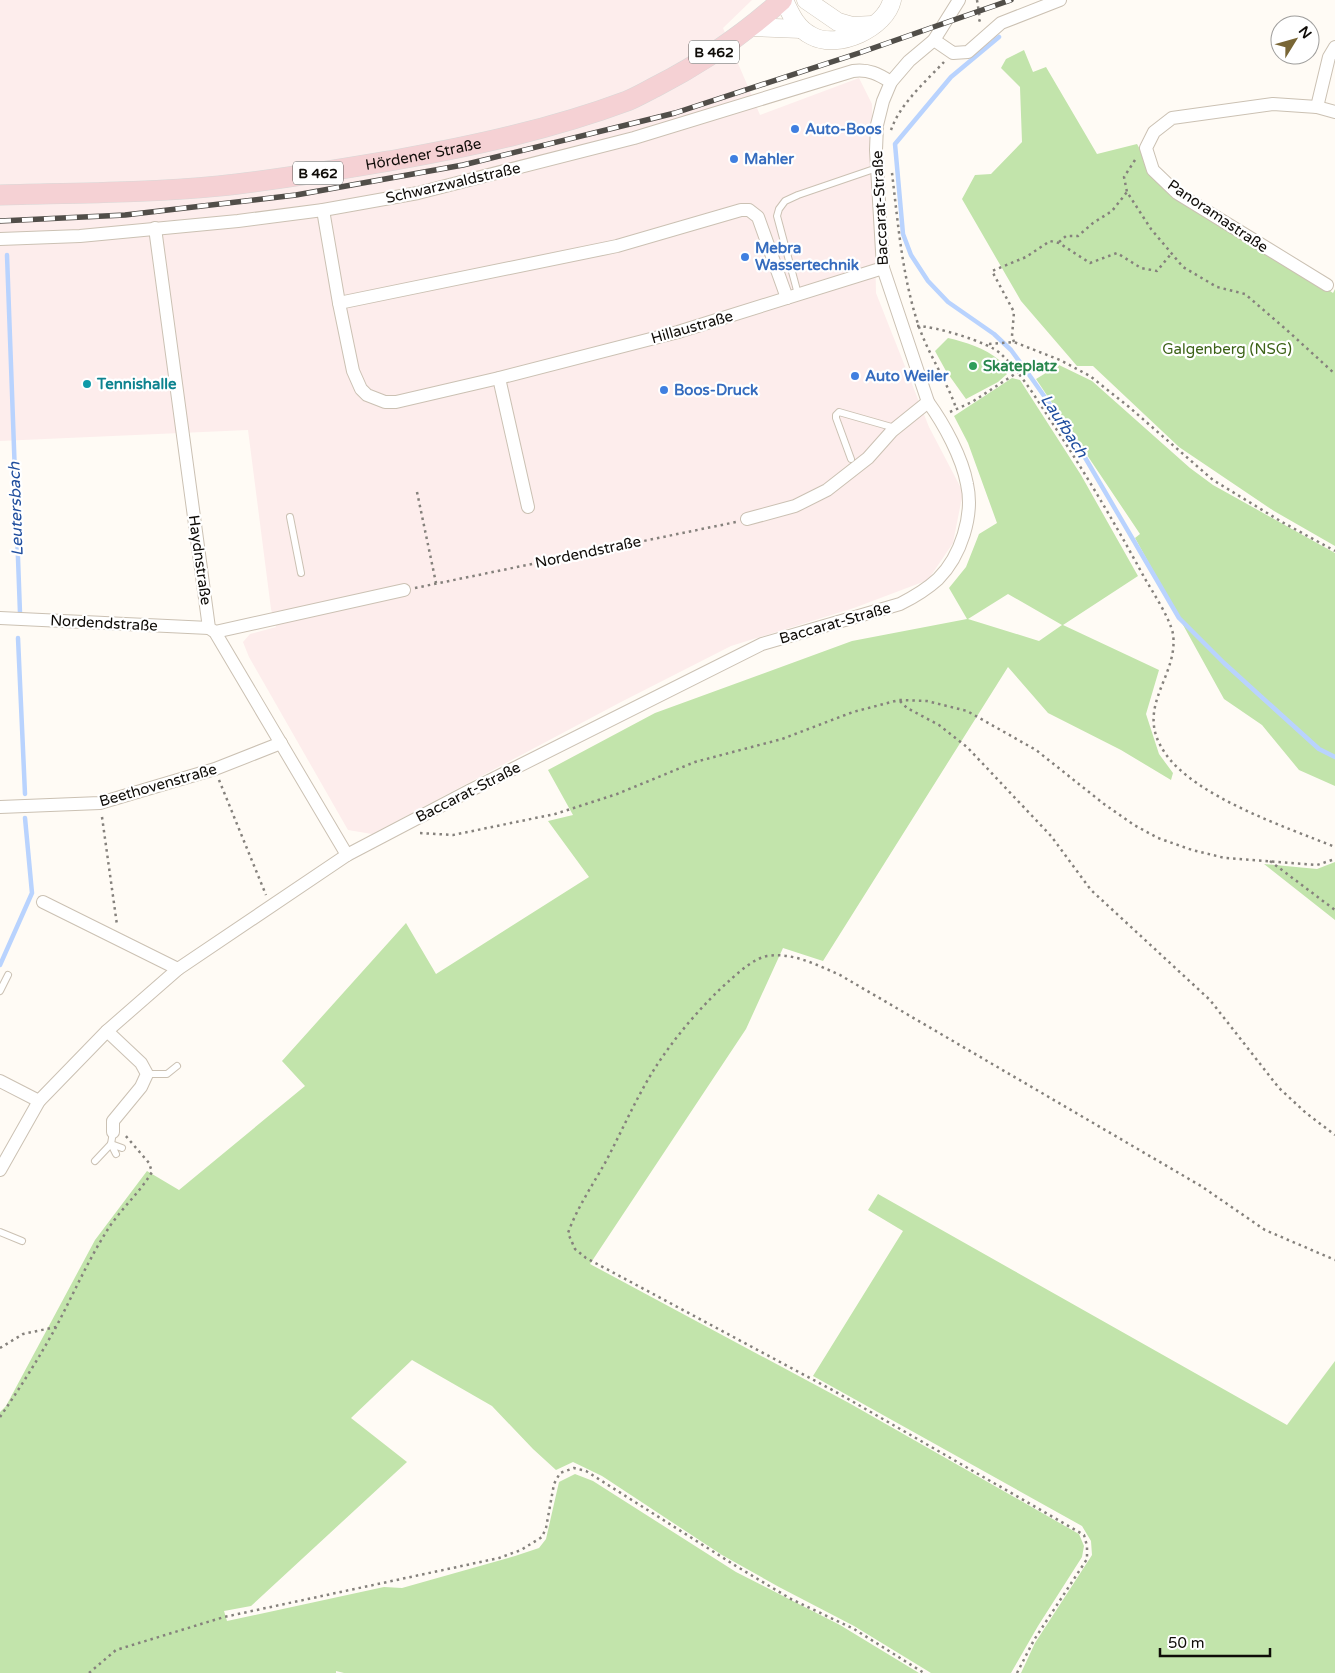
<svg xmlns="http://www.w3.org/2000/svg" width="1335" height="1673" font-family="'Varela Round',sans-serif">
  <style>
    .industrial { fill: #fdedec }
    .green { fill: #c2e4ab; fill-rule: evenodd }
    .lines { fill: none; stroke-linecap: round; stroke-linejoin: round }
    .stream { stroke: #b9d3fe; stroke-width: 4.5 }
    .lane-casing { stroke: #cbc1b3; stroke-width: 8 }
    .street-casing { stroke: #cbc1b3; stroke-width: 14 }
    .secondary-casing { stroke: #cbc1b3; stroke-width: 19 }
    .primary-casing { stroke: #d9d8d7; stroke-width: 21 }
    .path { stroke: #85817c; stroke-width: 2.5; stroke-dasharray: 2.5 4; stroke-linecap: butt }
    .lane { stroke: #fff; stroke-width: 6 }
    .street { stroke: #fff; stroke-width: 12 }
    .secondary { stroke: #fff; stroke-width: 18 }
    .primary { stroke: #f5d1d4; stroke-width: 20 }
    .rail-casing { stroke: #514e49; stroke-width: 5.5 }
    .rail { stroke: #fff; stroke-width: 4; stroke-dasharray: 11; stroke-linecap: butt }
    .shop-dot { fill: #3f7fe0; stroke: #fff; stroke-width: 2 }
    .leisure-dot { fill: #2e9e5b; stroke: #fff; stroke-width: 2 }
    .culture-dot { fill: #0f9aa8; stroke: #fff; stroke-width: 2 }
    .labels { text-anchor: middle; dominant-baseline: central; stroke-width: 4.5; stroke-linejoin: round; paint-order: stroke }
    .shield { fill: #fff; stroke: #575552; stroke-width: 1 }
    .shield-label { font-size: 14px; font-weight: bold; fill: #0f0c08 }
    .shop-label { font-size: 15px; font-weight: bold; fill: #366cbe; stroke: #fff; text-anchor: start }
    .street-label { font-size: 15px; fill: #0f0c08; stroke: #fff }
    .park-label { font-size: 15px; fill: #3c6217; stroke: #fff }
    .leisure-label { font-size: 15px; font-weight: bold; fill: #27864d; stroke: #fff; text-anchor: start }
    .culture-label { font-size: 15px; font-weight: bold; fill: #0d838f; stroke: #fff; text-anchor: start }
    .water-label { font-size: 16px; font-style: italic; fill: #204e9e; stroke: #fff }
  </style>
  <rect width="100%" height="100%" fill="#fffbf5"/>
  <path class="industrial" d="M0 0H752L723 28 760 115 859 78 872 104 876 293 929 427 963 492 953 543 928 580 854 608 731 646 621 702 372 834 348 830 249 657 243 642 250 634 276 627 271 609 248 430 0 441Z"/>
  <g class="green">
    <path d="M1024 50 1033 72 1046 67 1097 154 1137 144 1152 170 1172 185 1333 293 1335 289V546L1274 511 1179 447 1093 366H1077L1021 301 962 199 975 175 991 174 1022 142 1020 87 1001 68 1006 59Z"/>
    <path d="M948 338C965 342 985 348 999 360 1002 364 1004 369 1007 374L998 382 966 399 946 371 935 351Z"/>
    <path d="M1059 365 1092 381 1190 468 1213 485 1335 553V786L1299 770 1262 725 1224 699 1135 538 1140 534 1036 379Z"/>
    <path d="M1012 378 1020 380 1081 475 1138 576 1063 625 1159 670 1146 714 1159 754 1173 773 1171 780 1121 750 1048 713 1008 667 823 961 783 948 746 1029 590 1264 849 1403 1079 1534 1084 1546 1082 1557 1038 1626 1011 1673H931L854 1626 779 1587 722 1555 602 1476 573 1462 556 1470 533 1449 492 1406 412 1360 351 1418 407 1462 251 1606 224 1611 227 1621 384 1587 402 1588 515 1556 539 1548 546 1539 559 1482 575 1474 593 1481 736 1572 840 1625 919 1673H344L336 1671V1673H0V1412L6 1406 95 1240 147 1171 179 1190 305 1086 282 1061 406 923 436 974 589 877 548 821 573 815 548 770 655 713 852 641 967 619 949 588 966 567 979 534 997 523 968 443 954 416ZM1008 594 1062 625 1039 641 968 619Z"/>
    <path d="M1335 862V920L1264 864 1317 869Z"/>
    <path d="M878 1194 1287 1425 1335 1361V1673H1021L1035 1643 1092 1555 1091 1541 1082 1526 813 1376 903 1231 868 1210Z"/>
  </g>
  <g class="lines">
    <g class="stream">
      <path d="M999 37 951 77 895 144 903 234 911 255 928 281 948 302 994 334 1011 350 1030 376 1073 437 1179 618 1224 663 1319 749 1335 757"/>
      <path d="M7 255 20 613"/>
      <path d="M18 638 25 794"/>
      <path d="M0 965 32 893 25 818"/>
    </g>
    <g class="lane-casing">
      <g id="lane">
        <path d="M798 294 777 216 779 209 785 201 798 195 877 168"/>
        <path d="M851 459 836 418V415L839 412 895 428"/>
        <path d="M290 517 301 573"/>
        <path d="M0 991 8 975"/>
        <path d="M147 1074H167L177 1066"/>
        <path d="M116 1154 111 1144 122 1148"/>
        <path d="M95 1161 111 1144 113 1132"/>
        <path d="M0 1232 22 1241"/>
      </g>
    </g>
    <g class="street-casing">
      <g id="street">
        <path d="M934 40 953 53 968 52 1001 23 1060 0"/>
        <path d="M1317 107 1329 57 1335 47"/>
        <path d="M323 210 339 303 353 371 361 389 367 395 385 402H396L499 378 678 332 883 268"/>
        <path d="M155 228 209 628 215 632 347 855"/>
        <path d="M0 239 80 236 238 221 323 210 418 193 634 138 853 71C869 69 878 74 891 82"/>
        <path d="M1327 285 1177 193 1153 170 1146 148 1154 132 1172 118 1273 104 1317 107 1335 112"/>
        <path d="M339 303 617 246 741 210H749L758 217 787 298"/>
        <path d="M499 378 528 507"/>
        <path d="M747 519 795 506 827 490 868 458 892 431 928 402"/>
        <path d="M0 618 209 628"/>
        <path d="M215 632 404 590"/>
        <path d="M0 807 100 803 215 769 281 743"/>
        <path d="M43 902 178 969"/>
        <path d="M107 1031 141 1063 147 1074 141 1087 113 1121V1132"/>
        <path d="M0 1081 39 1101"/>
        <path d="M0 1170 39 1101 107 1031 178 969 347 855 469 791 762 644 900 604C914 597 927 589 938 579 961 556 974 515 967 484 962 457 944 424 928 402L883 268 876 150 877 125 883 101 891 82 909 61 934 40 959 0"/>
      </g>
    </g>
    <g class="secondary-casing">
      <g id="secondary">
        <path d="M784 0C791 15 797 29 812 36 838 50 886 28 892 0"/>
        <path d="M806 0 838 22 852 26 872 25"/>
        <path d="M750 27 801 29"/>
      </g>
    </g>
    <g class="primary-casing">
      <g id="primary">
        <path id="s1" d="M0 195C73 193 146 193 219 186 278 180 336 170 395 160 473 146 552 129 627 101 637 97 647 91 657 86 702 63 744 34 782 0"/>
      </g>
    </g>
    <g class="path">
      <path d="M977 0 980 19 978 25"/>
      <path d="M891 130C900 104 925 82 944 62"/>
      <path d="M1135 160 1124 177 1127 192 1151 229 1183 267 1217 287 1245 294 1289 332 1335 374"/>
      <path d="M892 173C898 223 902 275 918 324 928 354 946 379 956 408"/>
      <path d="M1059 242 1066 236H1078L1093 223 1112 211 1127 192"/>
      <path d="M917 326C934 326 989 342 1001 354 1021 373 1036 398 1051 421 1084 471 1115 523 1144 577 1152 591 1170 618 1173 634 1179 677 1133 707 1165 753 1195 797 1286 827 1335 847"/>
      <path d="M1014 342 1012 336 1014 312 992 271 1026 257 1050 241 1059 243 1090 263 1117 253 1141 268 1157 271 1171 254"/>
      <path d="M989 344 1014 342 1060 360 1090 376 1129 407 1213 480 1282 522 1335 551"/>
      <path d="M950 412 972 402 1018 372"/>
      <path d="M417 492 436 583"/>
      <path d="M415 588 736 522"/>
      <path d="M900 701 907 708 939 725 967 747 1051 836 1091 890 1210 1000 1279 1088 1306 1113 1335 1135"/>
      <path d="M219 780 266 895"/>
      <path d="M102 817 117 925"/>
      <path d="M420 833 453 835 555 814 617 794 695 762 782 739 853 712 899 700 927 701 967 711 1036 750 1104 804 1134 825 1158 838 1192 850 1225 858 1317 865 1335 859"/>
      <path d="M1270 861 1335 910"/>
      <path d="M0 1348 23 1334 56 1327"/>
      <path d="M0 1417C20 1388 39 1358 56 1327 74 1293 89 1258 110 1226 123 1207 140 1192 152 1172L149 1163 125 1135"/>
      <path d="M89 1673 116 1650 224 1617 499 1558 521 1550 542 1537 546 1528 554 1484 560 1473 574 1468 586 1471 736 1566 791 1599 854 1629 924 1673"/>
      <path d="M1017 1673 1034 1640 1087 1559V1546L1084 1535 836 1392 586 1258 575 1249 568 1233C577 1208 592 1186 605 1163 622 1131 636 1098 655 1068 674 1038 703 1004 729 981 739 972 753 959 767 956 793 952 817 965 840 975L1201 1186 1265 1230 1335 1260"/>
    </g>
    <use href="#lane" class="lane"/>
    <use href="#street" class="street"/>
    <use href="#secondary" class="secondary"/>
    <use href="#primary" class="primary"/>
    <g class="rail-casing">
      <path id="rail" d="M0 221 125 215 296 195 463 165 675 113 859 53 1011 0"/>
    </g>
    <use href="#rail" class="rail"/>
  </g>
  <g class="shop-dot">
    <circle cx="795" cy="129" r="5"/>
    <circle cx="734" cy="159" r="5"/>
    <circle cx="745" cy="257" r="5"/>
    <circle cx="855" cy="376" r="5"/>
    <circle cx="664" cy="390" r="5"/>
  </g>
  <circle class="leisure-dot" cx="973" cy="366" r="5"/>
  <circle class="culture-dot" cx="87" cy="384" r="5"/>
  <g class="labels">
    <g class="shield">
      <rect x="689" y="40.5" width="50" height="23" rx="4"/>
      <rect x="293" y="161.5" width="50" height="23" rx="4"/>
    </g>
    <g class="shield-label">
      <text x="714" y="52">B 462</text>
      <text x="318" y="173">B 462</text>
    </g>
    <g class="shop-label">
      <text x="805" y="129">Auto-Boos</text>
      <text x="744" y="159">Mahler</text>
      <text x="755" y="248">Mebra<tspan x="755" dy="17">Wassertechnik</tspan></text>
      <text x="865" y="376">Auto Weiler</text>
      <text x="674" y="390">Boos-Druck</text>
    </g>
    <g class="street-label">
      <text stroke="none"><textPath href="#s1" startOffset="426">Hördener Straße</textPath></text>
      <text transform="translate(453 183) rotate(-13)">Schwarzwaldstraße</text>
      <text transform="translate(880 208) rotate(-93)">Baccarat-Straße</text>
      <text transform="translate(1218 216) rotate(34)">Panoramastraße</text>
      <text transform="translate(692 327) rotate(-16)">Hillaustraße</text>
      <text transform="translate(588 552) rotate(-12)">Nordendstraße</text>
      <text transform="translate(200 560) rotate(82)">Haydnstraße</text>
      <text transform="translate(104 623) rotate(3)">Nordendstraße</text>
      <text transform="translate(835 623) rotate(-16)">Baccarat-Straße</text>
      <text transform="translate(158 785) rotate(-16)">Beethovenstraße</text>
      <text transform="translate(468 792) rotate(-27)">Baccarat-Straße</text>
    </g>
    <g class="park-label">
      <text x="1227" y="349">Galgenberg (NSG)</text>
    </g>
    <g class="leisure-label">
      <text x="983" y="366">Skateplatz</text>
    </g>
    <g class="culture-label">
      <text x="97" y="384">Tennishalle</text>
    </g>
    <g class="water-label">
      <text transform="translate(1064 426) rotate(57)">Laufbach</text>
      <text transform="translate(16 509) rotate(-92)">Leutersbach</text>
    </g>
  </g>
  <g transform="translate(1295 40) rotate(53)"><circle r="24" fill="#ffffff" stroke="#9f9e9c"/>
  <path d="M0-4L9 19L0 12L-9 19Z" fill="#796635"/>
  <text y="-8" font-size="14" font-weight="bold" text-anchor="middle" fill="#0f0c08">N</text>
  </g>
  <path d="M1160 1648v8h110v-8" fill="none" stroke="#0f0c08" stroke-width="2.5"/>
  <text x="1168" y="1648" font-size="15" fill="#0f0c08" stroke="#ffffff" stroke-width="4" paint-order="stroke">50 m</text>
</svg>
